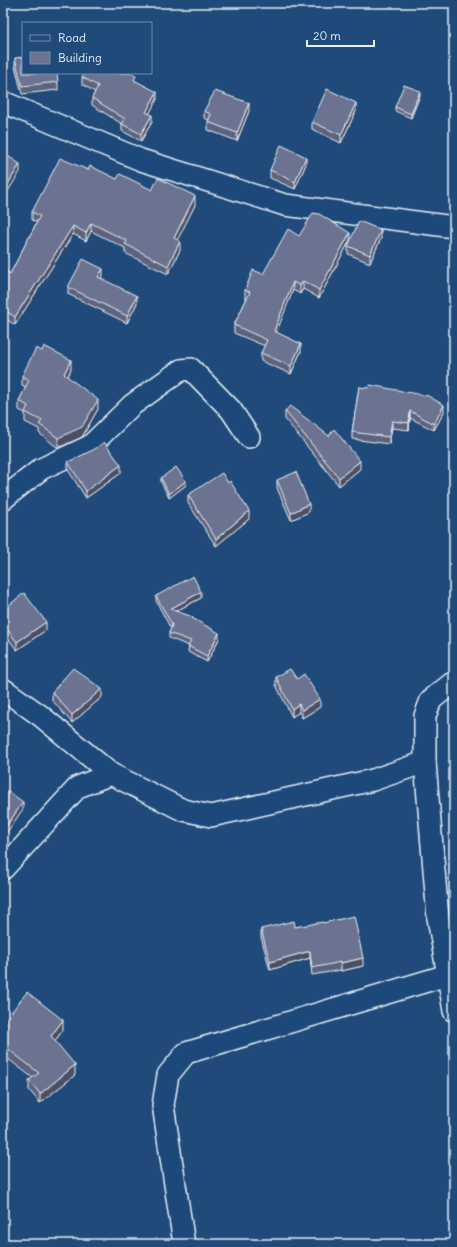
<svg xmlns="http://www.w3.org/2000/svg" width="457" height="1247" font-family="Delius,sans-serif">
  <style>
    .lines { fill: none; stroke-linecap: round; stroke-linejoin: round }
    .street-casing { stroke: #e8f1f8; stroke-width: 24 }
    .street { stroke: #1f4a7a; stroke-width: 21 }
    .wall { fill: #5d637d; stroke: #e8f1f8 }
    .shaded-wall { fill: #4c5066; stroke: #e8f1f8 }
    .building { fill: #6c7391; stroke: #e8f1f8 }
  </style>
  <rect width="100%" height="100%" fill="#1f4a7a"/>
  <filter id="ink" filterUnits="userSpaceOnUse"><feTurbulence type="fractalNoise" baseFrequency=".025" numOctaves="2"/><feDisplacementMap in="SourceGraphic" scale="8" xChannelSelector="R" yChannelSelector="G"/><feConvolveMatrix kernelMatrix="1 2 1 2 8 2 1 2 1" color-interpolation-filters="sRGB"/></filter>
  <g filter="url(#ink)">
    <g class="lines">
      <g class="street-casing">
        <g id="street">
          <path d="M3 102 141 160 285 205 454 227"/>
          <path d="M3 499 41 469 90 446 132 405 181 370 191 369 231 410 249 437"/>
          <path d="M454 683 451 684 431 700 425 716V762L438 918 454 1011"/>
          <path d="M3 689 41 716 111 774 183 810 211 816 373 780 425 762"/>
          <path d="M3 869 78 787 111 774"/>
          <path d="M184 1244 163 1105 168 1075 186 1053 454 973"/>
        </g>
      </g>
      <use href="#street" class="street"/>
    </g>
    <g class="wall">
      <path d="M15 58 58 82V90L22 94 15 66Z"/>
      <path d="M82 77 136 81 157 99 149 114 152 122 141 141 122 131V124L92 105V98L95 92 82 84Z"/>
      <path d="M420 95 411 118 395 111V107Z"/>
      <path d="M204 111H249L237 141 208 130V122L209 120 204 118Z"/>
      <path d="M356 111 341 143 312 129V122Z"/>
      <path d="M306 164 295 189 270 178V170Z"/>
      <path d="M88 170 152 190 195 205 177 240 180 250 168 274 125 253V248L91 231 86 241 73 234 15 325 6 319 3 324V268L10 274 37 222 32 220V212Z"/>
      <path d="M299 236 350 240 319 298 303 289 300 294 293 290 276 332 301 351 291 374 261 361V353L265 346 234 333V325L247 298H245V290L263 274Z"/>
      <path d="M381 238 370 263 348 254V246Z"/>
      <path d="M103 275 101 279 137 303 127 323 68 294V287Z"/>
      <path d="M71 369 67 377 98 409 82 437 58 448 39 433V429L25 422V413L19 410V401L26 387 22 385V376Z"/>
      <path d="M359 387 444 412 434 430 410 418 409 430 392 428 389 444 352 439V432Z"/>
      <path d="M285 411 360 469 339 486 285 419Z"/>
      <path d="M68 462 121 473 86 498 68 470Z"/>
      <path d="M161 478 186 485 169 498 161 482Z"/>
      <path d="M277 480 309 512 291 520 277 488Z"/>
      <path d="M188 495 249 519 216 546 188 503Z"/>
      <path d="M156 596 201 598 176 611 193 619 219 639 207 662 188 652 189 646 169 638V633L171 629 156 601Z"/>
      <path d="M3 610 46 630 17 650 3 632Z"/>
      <path d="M276 677 320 707 302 718 299 712 292 717 276 685Z"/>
      <path d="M52 692 102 697 72 723 52 700Z"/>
      <path d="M453 834H454V848L453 842Z"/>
      <path d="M323 923 363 966 341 971V970L312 975 310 958 270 970 261 937V929L295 927Z"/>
      <path d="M3 1023 63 1030 55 1041 75 1075 40 1103 29 1090V1080L33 1078 3 1055Z"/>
    </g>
    <g class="shaded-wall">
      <path d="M420 91V95L411 118V114Z"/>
      <path d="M157 92V99L146 120V112Z"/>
      <path d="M249 103V111L237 141V133Z"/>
      <path d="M356 103V111L341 143V135Z"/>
      <path d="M152 115V122L141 141V134Z"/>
      <path d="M306 157V164L295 189V182Z"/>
      <path d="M20 164V172L3 199V192Z"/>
      <path d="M195 196V205L174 247V238Z"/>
      <path d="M91 223V231L86 241V233Z"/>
      <path d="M73 226V234L15 325V317Z"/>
      <path d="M381 230V238L370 263V255Z"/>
      <path d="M350 233V240L319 298V290Z"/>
      <path d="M180 241V250L168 274V266Z"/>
      <path d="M103 269V275L98 284V277Z"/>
      <path d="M303 281V289L300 294V286Z"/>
      <path d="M293 282V290L274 339V331Z"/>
      <path d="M137 296V303L127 323V316Z"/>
      <path d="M6 311V319L3 324V316Z"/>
      <path d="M301 344V351L291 374V366Z"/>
      <path d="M71 360V369L64 384V374Z"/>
      <path d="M98 400V409L82 437 58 448V438Z"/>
      <path d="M444 405V412L434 430V424Z"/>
      <path d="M410 411V418L409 430V423Z"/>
      <path d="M392 421V428L389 444V437Z"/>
      <path d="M360 461V469L339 486V478Z"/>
      <path d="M121 465V473L86 498V491Z"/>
      <path d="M186 481V485L169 498V494Z"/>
      <path d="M309 504V512L291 520V513Z"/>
      <path d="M249 511V519L216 546V539Z"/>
      <path d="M201 592V598L170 614V609Z"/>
      <path d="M46 622V630L17 650V642Z"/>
      <path d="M219 633V639L207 662V656Z"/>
      <path d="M102 689V697L72 723V715Z"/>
      <path d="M320 699V707L302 718V710Z"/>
      <path d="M299 704V712L292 717V709Z"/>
      <path d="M23 802V809L3 838V831Z"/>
      <path d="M310 951V958L270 970V962Z"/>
      <path d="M363 958V966L341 971V963Z"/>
      <path d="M63 1020V1030L51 1046V1036Z"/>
      <path d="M75 1065V1075L40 1103V1094Z"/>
      <path d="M7 1149V1157L3 1162V1154Z"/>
    </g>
    <g class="building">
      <path d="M23 57V73H57L58 82 22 86 15 58Z"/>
      <path d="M84 73H131L136 76 134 80 157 92 146 112 152 115 141 134 122 124 125 119 92 98 98 86 82 77Z"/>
      <path d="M404 85 420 91 411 114 395 107Z"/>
      <path d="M327 89 356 103 341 135 312 122Z"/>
      <path d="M215 91 249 103 237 133 208 122 211 114 204 111Z"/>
      <path d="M281 145 306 157 295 182 270 170Z"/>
      <path d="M3 153 20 164 3 192Z"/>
      <path d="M60 158 88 170 90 166 117 179 120 174 152 190 158 178 195 196 174 238 180 241 168 266 125 244 127 241 91 223 86 233 73 226 15 317 6 311 3 316V268L10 274 40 216 32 212Z"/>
      <path d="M313 213 319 214 350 233 319 290 303 281 300 286 293 282 274 331 301 344 291 366 261 353 267 340 234 325 250 292 245 290 253 270 263 274 288 229 299 236Z"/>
      <path d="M359 221 381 230 370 255 348 246Z"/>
      <path d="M83 259 103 269 98 277 137 296 127 316 68 287Z"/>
      <path d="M44 346 71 360 64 374 98 400 82 427 58 438 39 424 42 421 25 412 28 406 19 401 29 380 22 376 36 348 42 351Z"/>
      <path d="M370 385 428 396 444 405 434 424 410 411 409 423 392 421 389 437 352 432 359 387 369 388Z"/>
      <path d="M290 406 329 436 334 429 360 461 339 478 285 411Z"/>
      <path d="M104 442 121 465 86 491 68 462 95 449Z"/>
      <path d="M176 467 186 481 169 494 161 478Z"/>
      <path d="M296 472 309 504 291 513 277 480Z"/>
      <path d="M222 473 228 483 230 481 249 511 216 539 188 495Z"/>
      <path d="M193 576 201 592 170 609 193 617 192 618 219 633 207 656 188 646 191 641 169 633 172 625 156 596Z"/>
      <path d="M24 593 46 622 17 642 3 624V610Z"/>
      <path d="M73 668 102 689 72 715 52 692Z"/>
      <path d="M290 669 297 679 304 674 320 699 302 710 299 704 292 709 276 677Z"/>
      <path d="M3 788 23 802 3 831Z"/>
      <path d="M354 916 363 958 341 963V962L312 968 310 951 270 962 261 929 294 921 295 927 323 922V923Z"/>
      <path d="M27 992 63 1020 51 1036 75 1065 40 1094 29 1080 39 1073 3 1045V1023Z"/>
      <path d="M3 1146 7 1149 3 1154Z"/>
    </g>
  </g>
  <rect width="457" height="1247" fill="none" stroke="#1f4a7a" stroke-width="16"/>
  <rect x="8" y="8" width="441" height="1231" fill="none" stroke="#e8f1f8" stroke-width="1.5" filter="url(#ink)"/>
  <rect x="22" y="22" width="130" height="52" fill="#1f4a7a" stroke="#6f8dac"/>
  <rect x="30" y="35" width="20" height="6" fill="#1f4a7a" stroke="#6f8dac"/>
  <text x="58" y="42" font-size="12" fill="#e8f1f8">Road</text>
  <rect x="30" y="52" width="20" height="12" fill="#6c7391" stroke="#6f8dac"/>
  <text x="58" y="62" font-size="12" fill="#e8f1f8">Building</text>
  <path d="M307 40v6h67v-6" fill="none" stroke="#e8f1f8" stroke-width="2"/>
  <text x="313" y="40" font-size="12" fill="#e8f1f8" stroke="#1f4a7a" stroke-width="3" paint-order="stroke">20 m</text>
</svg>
